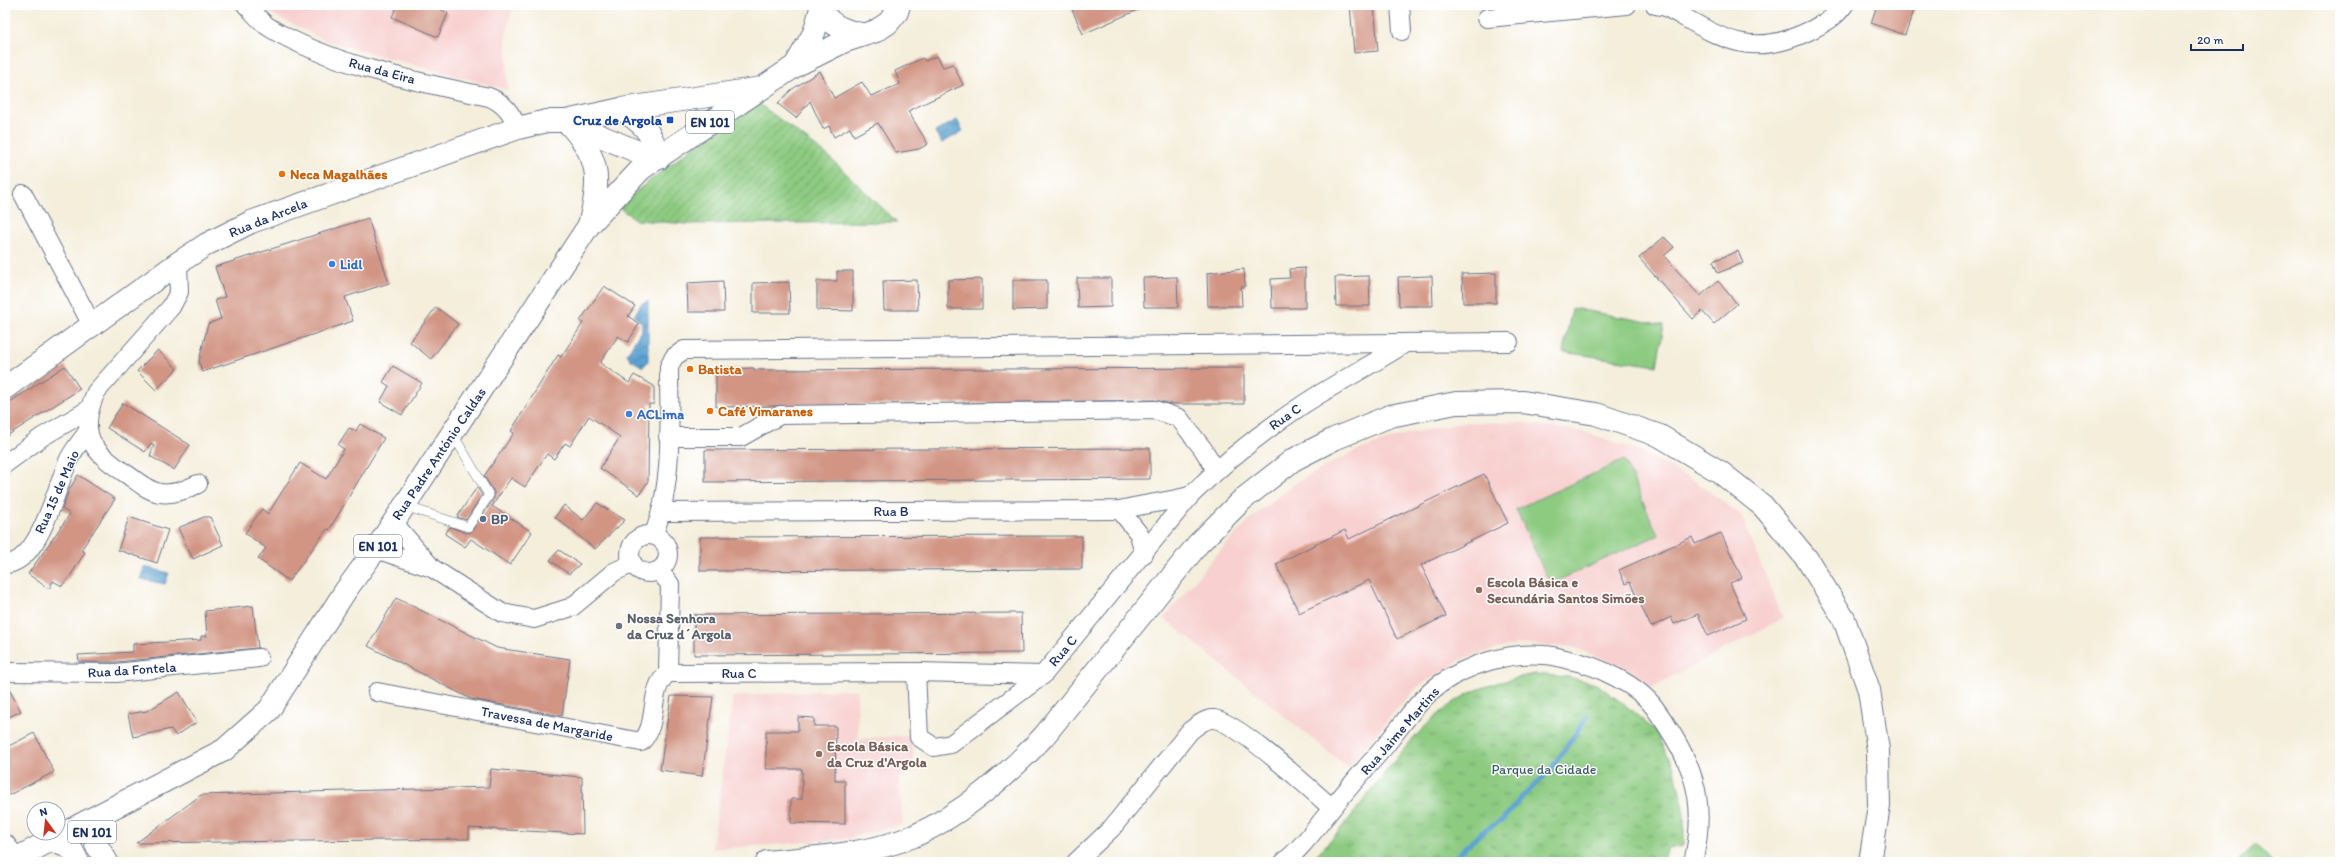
<svg xmlns="http://www.w3.org/2000/svg" width="2345" height="867" font-family="Itim,sans-serif">
  <style>
    .built { fill: #f7d0cf }
    .grass { fill: #8dcb81; stroke: #547d70 }
    .park { fill: url(#park-tufts); stroke: #547d70 }
    .garden { fill: url(#garden-furrows); stroke: #547d70 }
    .water { fill: url(#water-waves); stroke: #3b6898 }
    .lines { fill: none; stroke-linecap: round; stroke-linejoin: round }
    .stream { stroke: #5ba2d1; stroke-width: 5 }
    .building { fill: #d29584 }
    .lane-casing { stroke: #67728a; stroke-width: 10 }
    .street-casing { stroke: #67728a; stroke-width: 20 }
    .secondary-casing { stroke: #67728a; stroke-width: 24 }
    .primary-casing { stroke: #67728a; stroke-width: 24 }
    .lane { stroke: #fff; stroke-width: 9 }
    .street { stroke: #fff; stroke-width: 18 }
    .secondary { stroke: #fff; stroke-width: 22 }
    .primary { stroke: #fff; stroke-width: 22 }
    .transit-dot { fill: #1a4fb4; stroke: #fff; stroke-width: 1.5 }
    .food-dot { fill: #e8710a; stroke: #fff; stroke-width: 1.5 }
    .shop-dot { fill: #3f7fe0; stroke: #fff; stroke-width: 1.5 }
    .service-dot { fill: #5c6f8a; stroke: #fff; stroke-width: 1.5 }
    .education-dot { fill: #8d6e63; stroke: #fff; stroke-width: 1.5 }
    .worship-dot { fill: #6b7280; stroke: #fff; stroke-width: 1.5 }
    .labels { text-anchor: middle; dominant-baseline: central; stroke-width: 3; stroke-linejoin: round; paint-order: stroke }
    .shield { fill: #fff; stroke: #5f6d8e; stroke-width: 1 }
    .shield-label { font-size: 13px; font-weight: bold; fill: #1b2f5e }
    .street-label { font-size: 14px; fill: #1b2f5e; stroke: #fff }
    .transit-label { font-size: 14px; font-weight: bold; fill: #164399; stroke: #fff; text-anchor: end }
    .food-label { font-size: 14px; font-weight: bold; fill: #c56008; stroke: #fff; text-anchor: start }
    .shop-label { font-size: 14px; font-weight: bold; fill: #366cbe; stroke: #fff; text-anchor: start }
    .service-label { font-size: 14px; font-weight: bold; fill: #4e5e75; stroke: #fff; text-anchor: start }
    .education-label { font-size: 14px; font-weight: bold; fill: #785e54; stroke: #fff; text-anchor: start }
    .worship-label { font-size: 14px; font-weight: bold; fill: #5b616d; stroke: #fff; text-anchor: start }
    .park-label { font-size: 14px; fill: #3d5e68; stroke: #fff }
  </style>
  <defs>
    <pattern id="park-tufts" width="24" height="20" patternUnits="userSpaceOnUse"><rect width="24" height="20" fill="#8dcb81"/><path d="M3 7l-1-3M5 7V3M7 7l1-3M15 17l-1-3M17 17v-4M19 17l1-3" fill="none" stroke="#72a56d"/></pattern>
    <pattern id="garden-furrows" width="10" height="10" patternUnits="userSpaceOnUse"><rect width="10" height="10" fill="#8dcb81"/><path d="M-1 1l2-2M0 10L10 0M9 11l2-2" fill="none" stroke="#72a56d"/></pattern>
    <pattern id="water-waves" width="16" height="10" patternUnits="userSpaceOnUse"><rect width="16" height="10" fill="#5ba2d1"/><path d="M0 5q4-4 8 0t8 0" fill="none" stroke="#4a84ad"/></pattern>
  </defs>
  <rect width="100%" height="100%" fill="#fff"/>
  <filter id="ink" filterUnits="userSpaceOnUse"><feTurbulence type="fractalNoise" baseFrequency=".025" numOctaves="2"/><feDisplacementMap in="SourceGraphic" scale="8" xChannelSelector="R" yChannelSelector="G"/><feConvolveMatrix kernelMatrix="1 2 1 2 8 2 1 2 1" color-interpolation-filters="sRGB"/></filter>
  <filter id="wash" filterUnits="userSpaceOnUse"><feTurbulence type="fractalNoise" baseFrequency=".012" numOctaves="4" result="noise"/><feDisplacementMap in="SourceGraphic" scale="16" xChannelSelector="R" yChannelSelector="G"/><feGaussianBlur stdDeviation="0.9" result="paint"/><feColorMatrix in="noise" values="0 0 0 0 0 0 0 0 0 0 0 0 0 0 0 0 0 1.4 0 .05"/><feComposite in="paint" operator="in"/></filter>
  <g filter="url(#wash)">
    <rect width="100%" height="100%" fill="#f4eedb"/>
    <g class="built">
      <path d="M260 5H513L506 35 508 90 329 42 267 12Z"/>
      <path d="M1467 422 1525 423 1585 432 1640 451 1695 481 1741 515 1783 618 1651 688 1620 665 1572 647 1516 644 1464 658 1417 687 1394 712 1348 768 1164 618 1210 562 1249 520 1297 482 1351 453 1406 434Z"/>
      <path d="M857 689 858 739 912 735 914 770 899 777 903 824 841 840 712 849 733 696Z"/>
    </g>
    <g class="grass">
      <path d="M1572 308 1664 325 1657 366 1563 352Z"/>
      <path d="M1624 460 1658 535 1550 584 1516 509Z"/>
      <path d="M2256 844 2272 862H2237Z"/>
    </g>
    <path class="park" d="M1534 674 1568 677 1596 684 1624 704 1654 730 1673 765 1684 808V846L1668 849 1663 862H1308C1364 814 1397 739 1459 699 1481 685 1509 680 1534 674Z"/>
    <path class="garden" d="M754 100 827 155 897 222 687 224 636 220 617 206Z"/>
    <g class="water">
      <path d="M957 120 963 131 942 143 935 132Z"/>
      <path d="M648 301V361L643 367 630 359 627 354 642 329V323L634 316 641 304Z"/>
      <path d="M144 567 169 573 165 584 141 579Z"/>
    </g>
    <g class="lines">
      <path class="stream" d="M1450 862 1481 833 1503 819 1523 796 1549 772 1587 717"/>
    </g>
    <g id="blocks">
      <g class="building">
        <path d="M398 5H430L448 13 438 37 392 17Z"/>
        <path d="M1070 5H1149L1083 34Z"/>
        <path d="M1350 5H1374L1378 51 1354 53Z"/>
        <path d="M1877 5H1916L1905 35 1871 23Z"/>
        <path d="M937 56 943 67 953 64 963 85 908 111 928 144 919 149 896 153 878 123 854 136 850 128 834 137 829 126 823 129 810 101 796 118 778 104 791 90 820 71 834 98 862 82 871 96 900 84 895 71 923 58 925 61Z"/>
        <path d="M368 218 389 283 345 297 353 321 202 372 199 361 208 324 221 319 215 300 225 297 215 267Z"/>
        <path d="M1664 237 1674 247 1664 256 1700 296 1718 281 1737 304 1714 324 1702 311 1693 319 1639 258Z"/>
        <path d="M1738 251 1743 263 1718 273 1713 261Z"/>
        <path d="M1305 268V308H1272L1271 279 1290 278 1289 269Z"/>
        <path d="M1244 269 1245 287H1241L1242 306H1208L1207 273Z"/>
        <path d="M837 271H853V311L817 310V281H837Z"/>
        <path d="M1496 273V303H1463L1462 274Z"/>
        <path d="M1369 276 1370 306H1336L1335 277Z"/>
        <path d="M1432 276 1433 306H1399L1398 277Z"/>
        <path d="M1177 277 1178 307H1144L1143 278Z"/>
        <path d="M1077 278H1111V307L1078 308Z"/>
        <path d="M982 279V309H948V280Z"/>
        <path d="M917 280 918 310H884L883 281Z"/>
        <path d="M1013 280H1047V309L1013 310Z"/>
        <path d="M723 281 724 312H688L687 283Z"/>
        <path d="M789 282 790 313H753V283Z"/>
        <path d="M604 286 635 306 628 316 639 324 628 342 618 336 600 363 629 383 634 375 654 386V404H649L648 481 639 495 600 468 620 437 589 416 570 446 565 443 554 459 547 454 525 487 511 478 492 506 532 532 510 565 471 539 465 547 445 534 450 527 466 533 471 532 494 498V492L484 476 514 433 511 431 546 374 558 355 561 357 583 323 580 321Z"/>
        <path d="M436 307 458 324 431 359 410 342Z"/>
        <path d="M158 350 177 369 156 390 137 371Z"/>
        <path d="M65 366 80 389 5 437V405Z"/>
        <path d="M393 366 422 383 402 415 380 402 389 386 383 382Z"/>
        <path d="M754 368V370L1244 368V404H1171L1155 400 716 407V369Z"/>
        <path d="M123 403 190 445 174 470 150 456 154 445 151 443 145 452 107 428Z"/>
        <path d="M360 424 384 438 329 530 327 529 289 581 258 559 266 548 245 533 262 509 268 514 300 463 326 479 344 449 338 445 349 428 356 431Z"/>
        <path d="M1150 448V479L705 482V450Z"/>
        <path d="M1484 474 1508 523 1421 565 1446 616 1397 639 1369 580 1299 613 1276 564 1345 530 1349 539Z"/>
        <path d="M78 475 115 499 81 550 85 552 71 575 62 586 53 581 49 589 28 574 70 514 62 509 69 490Z"/>
        <path d="M477 487 482 495 466 520 457 517Z"/>
        <path d="M597 503 625 520 595 549 555 517 564 505 583 520Z"/>
        <path d="M129 517 168 530 157 563 118 550Z"/>
        <path d="M204 517H210L223 545 193 559 178 528Z"/>
        <path d="M1721 533 1742 578 1730 583 1746 619 1708 636 1698 614 1674 624 1671 617 1651 627 1630 582 1625 584 1619 570 1692 537 1695 544Z"/>
        <path d="M1082 536V569L700 571V537Z"/>
        <path d="M559 550 580 564 569 574 550 560Z"/>
        <path d="M396 598 497 648 570 659 562 716 471 699 368 646Z"/>
        <path d="M253 606 258 648 116 662H79L78 655 133 652V644L201 640V636H207L205 611Z"/>
        <path d="M1021 613 1022 653 694 655V615Z"/>
        <path d="M5 682 21 711 5 719Z"/>
        <path d="M179 692 197 722 176 736 171 729 133 737 128 714 147 711Z"/>
        <path d="M671 696 713 697 702 776 660 770Z"/>
        <path d="M798 717 814 718V726H836L835 781H845V824L791 823V799H802V769H766V731H798Z"/>
        <path d="M34 733 54 772 5 797V748Z"/>
        <path d="M491 769 582 777 583 834 469 828V839L136 843 201 795 489 787Z"/>
      </g>
    </g>
  </g>
  <g filter="url(#ink)">
    <use href="#blocks" fill-opacity="0" stroke="#67728a" stroke-width="1"/>
    <g class="lines">
      <g class="lane-casing">
        <path id="lane" d="M405 506 468 527 489 495 452 433"/>
      </g>
      <g class="street-casing">
        <g id="street">
          <path d="M246 5C253 12 261 22 270 28 331 65 419 82 489 97 504 103 511 113 518 128"/>
          <path d="M1400 5 1402 31"/>
          <path d="M1655 5 1666 7C1720 37 1749 61 1811 30 1824 23 1835 18 1844 5"/>
          <path d="M1487 18 1627 5"/>
          <path d="M23 194 93 327"/>
          <path d="M178 263 179 292 171 307 96 392C77 435 92 452 128 475 138 482 148 491 160 493 174 495 187 489 198 484"/>
          <path d="M668 437H741L780 415 1155 410 1179 418 1203 449 1216 470"/>
          <path d="M5 464 42 437 88 410"/>
          <path d="M1120 510 1139 534 1144 554"/>
          <path d="M662 512 1120 510C1144 504 1167 502 1190 496"/>
          <path d="M393 522 432 568"/>
          <path d="M654 534C674 481 669 423 669 367L674 357 684 350 1509 342"/>
          <circle cx="649" cy="554" r="19"/>
          <path d="M376 549 432 568 502 613 534 619 572 607 614 572 631 564"/>
          <path d="M5 564C40 564 57 484 69 459 74 449 82 440 88 431"/>
          <path d="M659 571 670 584 668 673"/>
          <path d="M5 672 116 673 259 658"/>
          <path d="M916 672 919 737 934 747 951 744 1043 675"/>
          <path d="M668 673 916 672 1043 675 1190 496C1225 461 1263 431 1304 404 1337 382 1372 365 1404 344"/>
          <path d="M377 692 641 742C660 724 647 690 668 673"/>
          <path d="M5 843 17 858"/>
          <path d="M1076 862 1111 829 1190 731C1196 726 1206 718 1214 719 1239 723 1310 789 1332 808"/>
          <path d="M1284 862C1302 848 1315 829 1329 812 1347 789 1366 768 1385 746 1402 725 1419 699 1440 684 1469 664 1509 652 1544 655 1552 655 1561 658 1569 660 1596 665 1638 685 1654 707 1691 758 1709 798 1693 862"/>
        </g>
      </g>
      <g class="secondary-casing">
        <g id="secondary">
          <path d="M621 109C644 124 651 131 659 158"/>
          <path d="M566 121C601 157 601 180 589 225"/>
          <path d="M569 123 636 151 659 158"/>
          <path d="M5 388 178 263 207 244 251 222 518 128 547 121H566L621 109 762 88"/>
          <path d="M99 820 96 844 107 862"/>
          <path d="M767 862C816 857 868 855 914 836 961 815 1009 774 1044 736L1198 544 1242 500 1293 460 1334 439 1390 416 1456 403 1523 402 1596 414 1660 436 1720 472 1763 506 1807 559 1844 619 1869 690 1878 750 1879 806 1870 862"/>
        </g>
      </g>
      <g class="primary-casing">
        <g id="primary">
          <path d="M820 5C826 24 843 31 862 34"/>
          <path d="M795 66 814 33 821 9"/>
          <path d="M51 840 224 750 269 710 346 590 376 549 589 225 641 169 795 66 845 41 876 31 888 23 897 12 899 5"/>
          <path d="M10 862 51 840 71 848 78 862"/>
        </g>
      </g>
      <use href="#lane" class="lane"/>
      <use href="#street" class="street"/>
      <use href="#secondary" class="secondary"/>
      <use href="#primary" class="primary"/>
    </g>
  </g>
  <rect class="transit-dot" x="666" y="116" width="8" height="8" rx="2"/>
  <g class="food-dot">
    <circle cx="282" cy="174" r="4"/>
    <circle cx="690" cy="369" r="4"/>
    <circle cx="710" cy="411" r="4"/>
  </g>
  <g class="shop-dot">
    <circle cx="332" cy="264" r="4"/>
    <circle cx="629" cy="414" r="4"/>
  </g>
  <circle class="service-dot" cx="483" cy="519" r="4"/>
  <g class="education-dot">
    <circle cx="1479" cy="590" r="4"/>
    <circle cx="819" cy="754" r="4"/>
  </g>
  <circle class="worship-dot" cx="619" cy="626" r="4"/>
  <g class="labels">
    <g class="shield">
      <rect x="686" y="111" width="48" height="22" rx="3"/>
      <rect x="354" y="535" width="48" height="22" rx="3"/>
      <rect x="68" y="821" width="48" height="22" rx="3"/>
    </g>
    <g class="shield-label">
      <text x="710" y="122">EN 101</text>
      <text x="378" y="546">EN 101</text>
      <text x="92" y="832">EN 101</text>
    </g>
    <g class="street-label">
      <text transform="translate(382 71) rotate(15)">Rua da Eira</text>
      <text transform="translate(268 218) rotate(-22)">Rua da Arcela</text>
      <text transform="translate(1285 417) rotate(-35)">Rua C</text>
      <text transform="translate(439 454) rotate(-56)">Rua Padre António Caldas</text>
      <text transform="translate(57 492) rotate(-66)">Rua 15 de Maio</text>
      <text x="891" y="511">Rua B</text>
      <text transform="translate(1063 651) rotate(-50)">Rua C</text>
      <text transform="translate(132 670) rotate(-4)">Rua da Fontela</text>
      <text x="739" y="673">Rua C</text>
      <text transform="translate(547 724) rotate(11)">Travessa de Margaride</text>
      <text transform="translate(1400 731) rotate(-49)">Rua Jaime Martins</text>
    </g>
    <g class="transit-label">
      <text x="662" y="120">Cruz de Argola</text>
    </g>
    <g class="food-label">
      <text x="290" y="174">Neca Magalhães</text>
      <text x="698" y="369">Batista</text>
      <text x="718" y="411">Café Vimaranes</text>
    </g>
    <g class="shop-label">
      <text x="340" y="264">Lidl</text>
      <text x="637" y="414">ACLima</text>
    </g>
    <g class="service-label">
      <text x="491" y="519">BP</text>
    </g>
    <g class="education-label">
      <text x="1487" y="582">Escola Básica e<tspan x="1487" dy="16">Secundária Santos Simões</tspan></text>
      <text x="827" y="746">Escola Básica<tspan x="827" dy="16">da Cruz d'Argola</tspan></text>
    </g>
    <g class="worship-label">
      <text x="627" y="618">Nossa Senhora<tspan x="627" dy="16">da Cruz d´Argola</tspan></text>
    </g>
    <g class="park-label">
      <text x="1544" y="769">Parque da Cidade</text>
    </g>
  </g>
  <rect width="2345" height="867" fill="none" stroke="#fff" stroke-width="20"/>
  <g transform="translate(46 821) rotate(345)"><circle r="19" fill="#ffffff" stroke="#a4acbf"/>
  <path d="M0-3L7 15L0 10L-7 15Z" fill="#c8321e"/>
  <text y="-6" font-size="11" font-weight="bold" text-anchor="middle" fill="#1b2f5e">N</text>
  </g>
  <path d="M2191 44v6h52v-6" fill="none" stroke="#1b2f5e" stroke-width="2"/>
  <text x="2197" y="44" font-size="12" fill="#1b2f5e" stroke="#ffffff" stroke-width="3" paint-order="stroke">20 m</text>
</svg>
